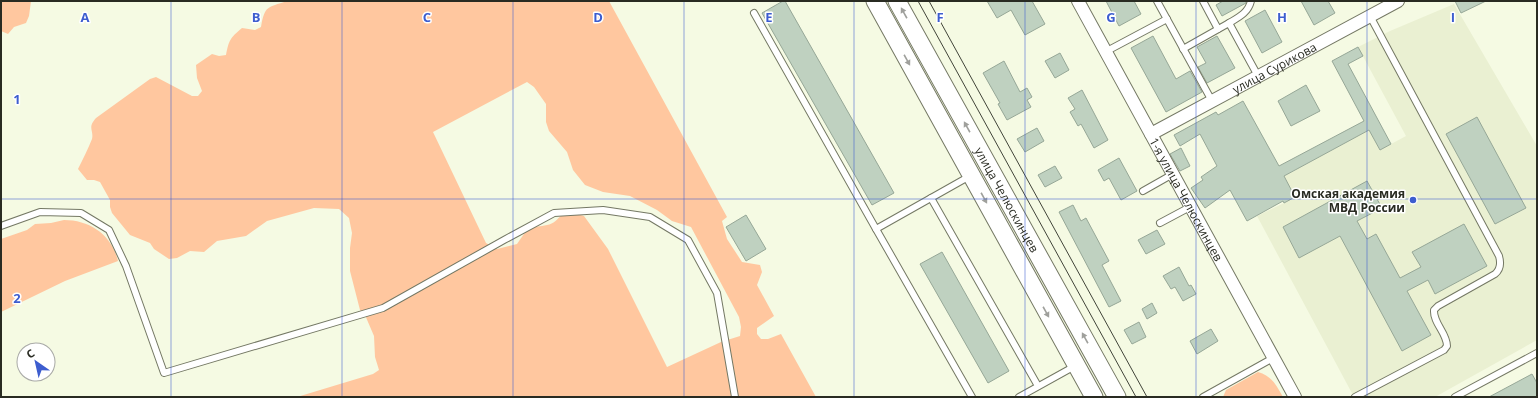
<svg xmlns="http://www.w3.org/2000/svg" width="1538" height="398" font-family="'Open Sans',sans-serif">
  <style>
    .built { fill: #eaf0d2 }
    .green { fill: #ffc79f; fill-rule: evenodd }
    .building { fill: #bfd1c0; stroke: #96a797 }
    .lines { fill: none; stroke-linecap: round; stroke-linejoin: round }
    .lane-casing { stroke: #747864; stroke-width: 8 }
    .street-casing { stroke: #747864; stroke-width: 14 }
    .secondary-casing { stroke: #747864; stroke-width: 19 }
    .lane { stroke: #fff; stroke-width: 6 }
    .street { stroke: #fff; stroke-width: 12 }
    .secondary { stroke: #fff; stroke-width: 17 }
    .tram { stroke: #414439; stroke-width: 1 }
    .oneway { fill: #9fa09c }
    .grid { fill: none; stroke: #3d5dcf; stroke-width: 1; stroke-opacity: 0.55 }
    .poi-dot { fill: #3d5dcf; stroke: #fff; stroke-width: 1.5 }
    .labels { text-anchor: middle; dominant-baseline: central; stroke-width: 3; stroke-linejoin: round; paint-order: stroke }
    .street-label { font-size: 12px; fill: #292b22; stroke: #fff }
    .poi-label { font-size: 12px; font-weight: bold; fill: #292b22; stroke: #fff; text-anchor: end }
    .grid-label { font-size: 13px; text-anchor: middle; font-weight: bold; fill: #3d5dcf; stroke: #fff; stroke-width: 3; stroke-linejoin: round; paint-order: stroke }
  </style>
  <rect width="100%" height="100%" fill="#f5fae3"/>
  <path class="built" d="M1454 4 1537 146V340L1435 397H1354L1257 216 1284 203V176L1369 130 1380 150 1406 136 1358 47 1390 31Z"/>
  <g class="green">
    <path d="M1 1H31L29 16 26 23 14 27 8 34 1 31Z"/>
    <path d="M287 1H609L727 217 722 221 727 239 742 262 760 265 762 272 757 285 774 316 757 328V334L761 339H768L781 334 816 397H297L373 374 379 370 375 357 374 336 365 315 360 310 350 271V248L352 233 349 218 339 209 314 208 267 221 246 236 217 241 204 252 190 251 177 258 169 259 154 249 150 243 130 235 112 213 110 207V200L100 182 94 180H87L78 169C83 159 88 149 92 139 94 130 87 128 96 118L150 79 156 77 192 96H198L202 91 197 78 196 65 212 54 219 56 226 55C229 40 230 38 242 28L255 30 261 27C265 5 267 8 287 1ZM527 82 534 87 546 104V122L549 131 567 152 573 170 585 185 603 192 630 196 657 210 672 221 691 227 739 317 741 327 740 336 721 342 667 367 608 249 584 216C577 214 569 212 562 215 557 219 554 224 547 225 540 227 535 226 528 228L517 244 497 249 486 243 433 132Z"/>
    <path d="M64 220C90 220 112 235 118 261L65 281 1 312V239L27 230 35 224 51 223Z"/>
    <path d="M1258 372C1272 376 1276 385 1283 397H1223L1226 390Z"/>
  </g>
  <g class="building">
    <path d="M783 1H785L894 193 872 205 762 13Z"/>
    <path d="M987 1H1032L1045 24 1025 35 1011 10 997 18Z"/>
    <path d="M1106 1H1134L1141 14 1119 26Z"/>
    <path d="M1223 1H1246V3L1222 16 1216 5Z"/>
    <path d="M1301 1H1328L1335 13 1314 25Z"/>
    <path d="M1455 1H1486L1461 13Z"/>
    <path d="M1265 10 1282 42 1262 53 1245 21Z"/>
    <path d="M1153 36 1176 79 1190 71 1202 92 1166 112 1131 48Z"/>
    <path d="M1217 36 1235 68 1207 83 1198 67 1206 63 1197 47Z"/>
    <path d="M1358 47 1363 56 1348 64 1391 144 1380 150 1369 130 1284 176 1295 197 1284 203 1283 201 1247 221 1230 190 1205 208 1191 188 1203 180 1201 177 1217 166 1200 134 1180 146 1174 135 1216 112 1218 115 1243 101 1279 166 1364 121 1332 61Z"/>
    <path d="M1060 53 1069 70 1055 78 1045 61Z"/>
    <path d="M1004 61 1020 92 1027 88 1032 97 1027 100 1031 107 1007 120 998 104 1000 103 983 73Z"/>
    <path d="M1306 85 1320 111 1291 126 1278 101Z"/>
    <path d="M1082 90 1108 140 1094 148 1081 124 1078 126 1070 112 1075 109 1068 98Z"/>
    <path d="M1477 117 1526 208 1495 224 1446 134Z"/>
    <path d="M1037 128 1044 141 1025 152 1017 139Z"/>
    <path d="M1181 148 1190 166 1180 171 1170 154Z"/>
    <path d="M1119 158 1137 191 1121 200 1109 178 1104 181 1098 170Z"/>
    <path d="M1055 166 1062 178 1045 187 1038 175Z"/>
    <path d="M1367 181 1382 208 1357 221 1367 239 1376 234 1400 278 1421 267 1412 252 1464 224 1487 266 1435 294 1428 280 1407 291 1431 335 1402 351 1340 236 1299 258 1283 227Z"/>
    <path d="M1073 205 1081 221 1086 218 1109 261 1102 265 1121 301 1109 307 1059 212Z"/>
    <path d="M746 215 766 249 746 261 726 227Z"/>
    <path d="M1157 230 1165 244 1146 254 1138 240Z"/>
    <path d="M942 252 1009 371 988 383 920 264Z"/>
    <path d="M1179 267 1189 286 1191 285 1196 294 1183 301 1175 287 1171 289 1163 276Z"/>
    <path d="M1152 303 1157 313 1147 319 1142 309Z"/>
    <path d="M1139 322 1146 337 1132 344 1124 330Z"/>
    <path d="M1211 329 1218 341 1197 354 1190 341Z"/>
    <path d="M1532 374 1537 383V397H1489Z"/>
  </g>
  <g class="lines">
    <g class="lane-casing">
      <g id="lane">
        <path d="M1157 1 1212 101"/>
        <path d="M1203 1 1218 29"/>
        <path d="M754 13 876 229 970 176"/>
        <path d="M1229 23C1239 17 1248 13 1251 1"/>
        <path d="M1183 49 1229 23 1258 76"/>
        <path d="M1105 52 1167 19"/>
        <path d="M1143 191 1173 174"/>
        <path d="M931 198 1038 386"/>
        <path d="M1160 223 1190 207"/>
        <path d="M1 226 40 212 81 213 109 230 126 266 164 373 383 308 504 240 554 213 603 210 650 217 688 240 717 293 735 397"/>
        <path d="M876 229 972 397"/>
        <path d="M1019 397 1075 366"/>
        <path d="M1203 397 1273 358"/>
        <path d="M1355 397 1444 350 1447 346C1447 333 1433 323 1434 310L1438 306 1495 274C1501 269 1501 263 1499 256L1370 16"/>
        <path d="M1455 397 1537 353"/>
      </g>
    </g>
    <g class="street-casing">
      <g id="street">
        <path id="s1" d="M1078 1 1295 397"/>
        <path id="s2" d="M1151 134 1398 1"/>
      </g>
    </g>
    <g class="secondary-casing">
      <g id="secondary">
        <path d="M875 1 1094 397"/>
        <path id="s3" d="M897 1 1117 397"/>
      </g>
    </g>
    <use href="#lane" class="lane"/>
    <use href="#street" class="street"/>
    <use href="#secondary" class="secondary"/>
    <g class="tram">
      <path d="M918 1 1136 397"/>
      <path d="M929 1 1147 397"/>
    </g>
  </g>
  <defs><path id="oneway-solid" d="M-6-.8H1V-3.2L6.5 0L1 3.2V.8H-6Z"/></defs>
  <g class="oneway">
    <use href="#oneway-solid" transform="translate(904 13) rotate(-119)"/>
    <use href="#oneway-solid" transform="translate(907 60) rotate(61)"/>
    <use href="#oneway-solid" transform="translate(967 127) rotate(-119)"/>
    <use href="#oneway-solid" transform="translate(984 198) rotate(61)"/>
    <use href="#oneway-solid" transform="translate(1046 312) rotate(61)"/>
    <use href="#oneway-solid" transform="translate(1085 338) rotate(-119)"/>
  </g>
  <path class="grid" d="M171 1V397M342 1V397M513 1V397M684 1V397M854 1V397M1025 1V397M1196 1V397M1367 1V397M1 199H1537"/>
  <circle class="poi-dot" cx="1413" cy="200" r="4"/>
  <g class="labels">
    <g class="street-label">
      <text stroke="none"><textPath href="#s2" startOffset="140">улица Сурикова</textPath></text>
      <text stroke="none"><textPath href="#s3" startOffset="227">улица Челюскинцев</textPath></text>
      <text stroke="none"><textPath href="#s1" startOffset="226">1-я улица Челюскинцев</textPath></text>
    </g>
    <g class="poi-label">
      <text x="1405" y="193">Омская академия<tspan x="1405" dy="14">МВД России</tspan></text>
    </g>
  </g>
  <g class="grid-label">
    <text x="85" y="22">A</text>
    <text x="256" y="22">B</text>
    <text x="427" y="22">C</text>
    <text x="598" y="22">D</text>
    <text x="769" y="22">E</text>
    <text x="940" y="22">F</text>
    <text x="1111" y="22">G</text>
    <text x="1282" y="22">H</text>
    <text x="1453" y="22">I</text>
    <text x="17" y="104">1</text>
    <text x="17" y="303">2</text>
  </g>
  <rect width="1538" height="398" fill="none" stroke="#292b22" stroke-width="4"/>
  <g transform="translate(36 362) rotate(326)"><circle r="19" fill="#ffffff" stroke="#a9aaa7"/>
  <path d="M0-3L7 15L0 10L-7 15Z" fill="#3d5dcf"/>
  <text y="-6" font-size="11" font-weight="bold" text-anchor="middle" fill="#292b22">С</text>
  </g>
</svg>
